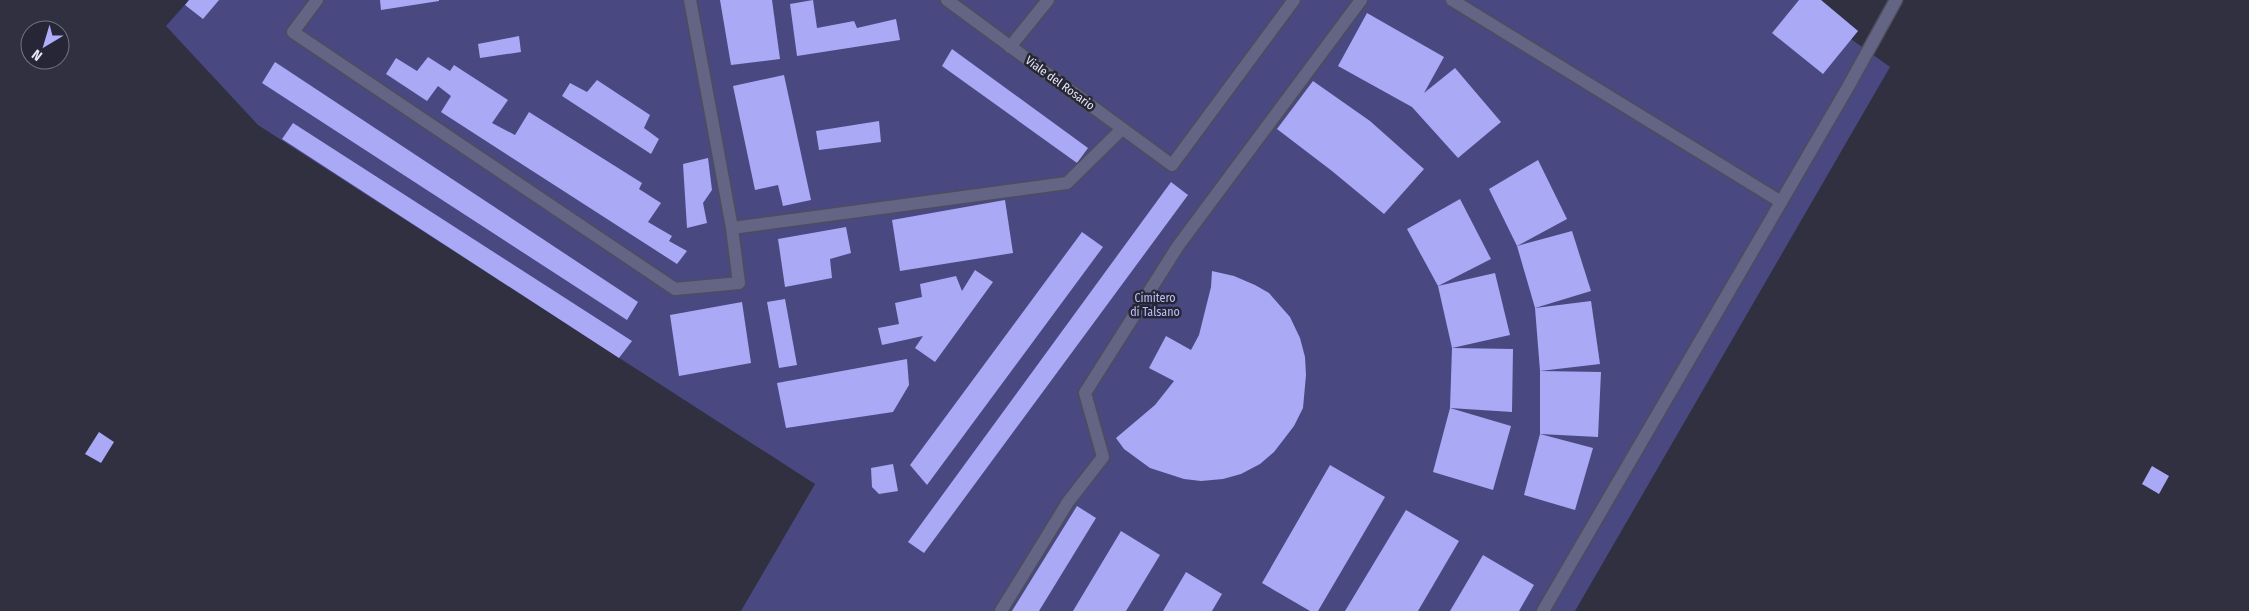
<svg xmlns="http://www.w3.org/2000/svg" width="2249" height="611" font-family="'Fira Sans Condensed',sans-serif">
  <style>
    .green { fill: #4a4880 }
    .building { fill: #a9a9f6 }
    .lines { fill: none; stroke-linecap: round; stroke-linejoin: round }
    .minor-casing { stroke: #4d4d5d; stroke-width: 15 }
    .minor { stroke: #646584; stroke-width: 12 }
    .labels { text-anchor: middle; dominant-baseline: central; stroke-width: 5; stroke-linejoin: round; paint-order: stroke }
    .street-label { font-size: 12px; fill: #e7e8f3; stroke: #262636 }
    .park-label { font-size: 12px; fill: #bdbffa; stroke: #262636 }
  </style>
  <rect width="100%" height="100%" fill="#303041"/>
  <path class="green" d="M189 0H1821L1858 31 1851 39 1890 67 1575 611H741L815 484 258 125 166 26Z"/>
  <g class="building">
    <path d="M189 0H219L203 19 185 5Z"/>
    <path d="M380 0H439V1L381 10Z"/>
    <path d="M720 0H772L780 59 731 65Z"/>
    <path d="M813 0 817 28 854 21 857 28 896 19 900 40 797 56 790 4Z"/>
    <path d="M1799 0H1821L1858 31 1823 74 1772 33Z"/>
    <path d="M1367 13 1444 57 1424 93 1455 68 1501 122 1458 158 1412 107 1338 66Z"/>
    <path d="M519 36 521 52 480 58 478 44Z"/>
    <path d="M952 49 1088 148 1077 163 942 66Z"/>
    <path d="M428 57 450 71 454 65 508 100 492 123 515 135 529 112 642 183 639 189 661 203 648 222 672 236 669 241 687 251 677 264 441 112 451 96 438 86 427 101 386 74 396 58 417 71Z"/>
    <path d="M275 62 638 302 627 320 262 83Z"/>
    <path d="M784 75 811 200 783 206 778 185 755 190 733 86Z"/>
    <path d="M597 80 650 115 644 128 659 139 651 154 562 96 570 83 587 92Z"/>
    <path d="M1313 81 1370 121 1424 169 1384 214 1332 171 1277 129Z"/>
    <path d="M879 121 881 142 819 150 816 131Z"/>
    <path d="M293 123 632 341 619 358 282 139Z"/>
    <path d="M708 158 712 190 703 203 707 223 687 228 683 164Z"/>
    <path d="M1538 160 1567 219 1517 246 1489 189Z"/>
    <path d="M1171 182 1188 195 924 553 908 542Z"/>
    <path d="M1460 199 1491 259 1438 286 1407 229Z"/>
    <path d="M1005 200 1013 253 900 271 892 220Z"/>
    <path d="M846 227 851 253 830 259 832 278 785 287 778 239Z"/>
    <path d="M1572 231 1591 291 1535 308 1517 246Z"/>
    <path d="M1082 232 1103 247 927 485 910 465Z"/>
    <path d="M975 270 993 282 935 362 915 348 923 336 882 345 878 328 899 324 895 303 922 297 920 284 956 276 962 291Z"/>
    <path d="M1212 271 1234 276 1255 285 1269 293 1290 317 1300 338 1305 357 1306 375 1303 408 1294 426 1274 452 1260 464 1241 474 1223 479 1201 481 1184 479 1150 468 1124 449 1116 438 1155 405 1174 381 1149 368 1166 336 1191 350 1199 335 1211 287Z"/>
    <path d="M1495 273 1510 335 1452 348 1438 286Z"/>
    <path d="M785 299 797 365 779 368 767 302Z"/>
    <path d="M1591 301 1600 364 1540 371 1535 308Z"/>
    <path d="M742 302 751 363 679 376 670 315Z"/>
    <path d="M1452 348 1513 349 1512 412 1450 408 1511 426 1493 490 1433 472 1450 408Z"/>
    <path d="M907 359 909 385 893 412 786 428 777 383Z"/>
    <path d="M1540 371 1601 372 1598 437 1540 434Z"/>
    <path d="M99 432 114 442 101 463 85 454Z"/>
    <path d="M1540 434 1593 448 1575 510 1524 495Z"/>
    <path d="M893 464 898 491 879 494 872 487 871 468Z"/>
    <path d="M1330 465 1385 497 1318 611H1310L1262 583Z"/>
    <path d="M2152 466 2169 476 2159 494 2142 484Z"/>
    <path d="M1077 506 1096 518 1039 611H1012Z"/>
    <path d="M1406 510 1459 541 1418 611H1345Z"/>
    <path d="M1121 531 1160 555 1126 611H1073Z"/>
    <path d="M1483 555 1534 585 1519 611H1450Z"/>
    <path d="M1186 572 1222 594 1212 611H1163Z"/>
  </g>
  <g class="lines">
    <g class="minor-casing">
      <g id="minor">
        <path d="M317 0 293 32 675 289 739 283 732 228 1067 183 1122 129"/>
        <path d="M690 0 732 228"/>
        <path d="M947 0 1172 165 1294 0"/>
        <path d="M1452 0 1781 202"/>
        <path d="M1010 47 1048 0"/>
        <path d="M1001 611 1068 502 1103 457 1085 393 1178 246 1361 0"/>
        <path d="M1543 611 1848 87 1896 0"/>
      </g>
    </g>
    <use href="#minor" class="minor"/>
  </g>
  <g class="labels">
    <g class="street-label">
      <text transform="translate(1060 83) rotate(36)">Viale del Rosario</text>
    </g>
    <g class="park-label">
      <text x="1155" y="298">Cimitero<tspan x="1155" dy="14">di Talsano</tspan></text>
    </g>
  </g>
  <g transform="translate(45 45) rotate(218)"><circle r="24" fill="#262636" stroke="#737482"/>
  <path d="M0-4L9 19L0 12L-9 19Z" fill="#aeaefa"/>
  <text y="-8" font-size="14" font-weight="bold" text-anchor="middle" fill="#e7e8f3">N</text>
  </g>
</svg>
